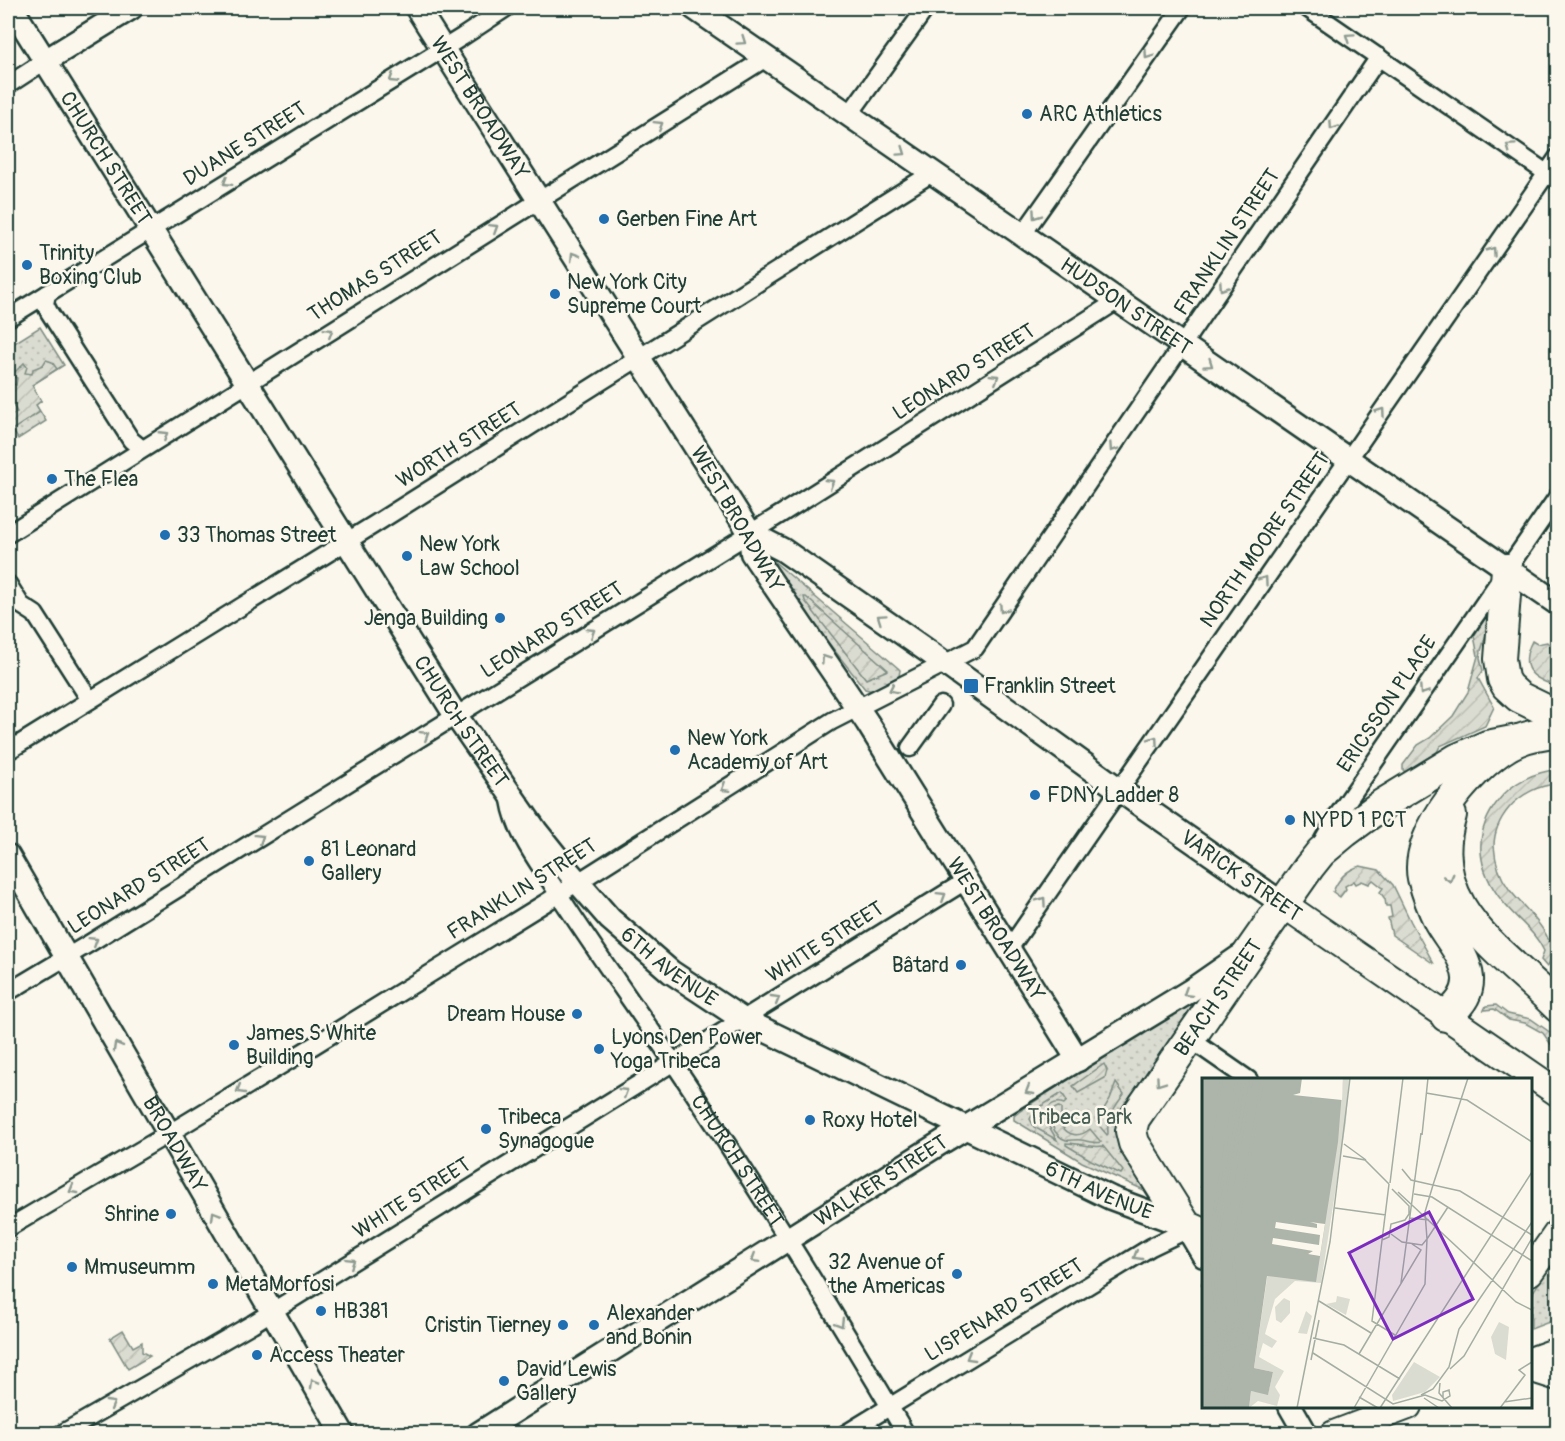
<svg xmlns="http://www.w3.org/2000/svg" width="1565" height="1441" font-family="Pangolin,sans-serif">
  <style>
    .park { fill: url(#park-dots); stroke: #7d8c82; stroke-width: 1.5 }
    .garden { fill: url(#garden-furrows); stroke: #7d8c82; stroke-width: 1.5 }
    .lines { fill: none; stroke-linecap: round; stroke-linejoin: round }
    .street-casing { stroke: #1f3d34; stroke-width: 21 }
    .secondary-casing { stroke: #1f3d34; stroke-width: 27 }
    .primary-casing { stroke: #1f3d34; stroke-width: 30 }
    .highway-casing { stroke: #1f3d34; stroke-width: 34 }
    .street { stroke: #fbf7ec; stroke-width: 16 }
    .secondary { stroke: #fbf7ec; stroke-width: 22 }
    .primary { stroke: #fbf7ec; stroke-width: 26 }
    .highway { stroke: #fbf7ec; stroke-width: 30 }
    .oneway { stroke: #8d9a90 }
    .poi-dot { fill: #1f6fb2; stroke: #fbf7ec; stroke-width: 2 }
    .labels { text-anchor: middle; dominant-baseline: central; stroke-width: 5; stroke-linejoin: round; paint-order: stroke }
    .street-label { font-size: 21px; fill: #1f3d34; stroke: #fbf7ec }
    .poi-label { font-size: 21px; fill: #1f3d34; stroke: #fbf7ec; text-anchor: start }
    .park-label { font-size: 21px; fill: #455d53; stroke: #fbf7ec }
    .inset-river { fill: none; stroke: #adb4aa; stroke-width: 3 }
    .inset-road { fill: none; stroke: #a3ada2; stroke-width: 1.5 }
    .view { fill: #7b2cbf; fill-opacity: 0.15; stroke: #7b2cbf; stroke-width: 3 }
    .inset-edge { fill: none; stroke: #1f3d34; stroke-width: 3 }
  </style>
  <defs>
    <pattern id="park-dots" width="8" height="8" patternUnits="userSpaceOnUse" patternTransform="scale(1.5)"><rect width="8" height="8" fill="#dbdcd1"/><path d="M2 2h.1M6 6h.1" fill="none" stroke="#bcbeb4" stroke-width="1.8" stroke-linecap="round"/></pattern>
    <pattern id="garden-furrows" width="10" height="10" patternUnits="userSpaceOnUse" patternTransform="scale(1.5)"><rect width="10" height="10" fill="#dbdcd1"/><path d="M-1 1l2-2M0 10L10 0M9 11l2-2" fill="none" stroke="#bcbeb4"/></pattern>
  </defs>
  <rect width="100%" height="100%" fill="#fbf7ec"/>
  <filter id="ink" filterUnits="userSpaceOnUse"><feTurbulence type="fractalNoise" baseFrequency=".0167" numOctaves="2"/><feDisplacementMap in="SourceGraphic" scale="12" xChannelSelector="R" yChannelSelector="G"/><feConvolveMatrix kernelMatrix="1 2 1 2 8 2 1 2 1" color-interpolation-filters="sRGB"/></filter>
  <g filter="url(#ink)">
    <g class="park">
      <path d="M40 327 64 365 32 385 41 401 36 405 46 421 18 439 8 423V347Z"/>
      <path d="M763 552 898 668 900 670 899 676 873 691 865 689 759 555Z"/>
      <path d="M1196 1000V1005L1119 1118C1107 1149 1141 1165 1144 1190L1082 1162 1014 1120V1116L1020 1111 1188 1001Z"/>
      <path d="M1557 1255V1319L1531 1329V1295Z"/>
    </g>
    <g class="garden">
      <path d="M46 360 52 362 57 369 32 385 41 401 36 405 40 412 12 430 8 423V418L17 412 11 402 8 403V385L10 383 16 385 17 378 11 376 9 373 14 370 15 372 24 363 27 367 25 373 32 374 33 369 43 365Z"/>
      <path d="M804 597H806L888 670 866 679 805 601Z"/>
      <path d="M1485 618 1490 621 1481 651 1480 658 1483 671 1478 678 1494 707 1485 726 1440 746 1437 752 1405 772 1403 770V765L1418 745 1430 738 1453 716 1468 692 1478 656 1474 636Z"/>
      <path d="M1532 641 1537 644 1547 642 1553 648 1552 658 1557 666V686C1532 679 1518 668 1532 641Z"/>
      <path d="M1557 770V784C1539 785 1521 794 1509 808 1499 820 1494 831 1494 846 1495 861 1500 877 1509 889 1524 909 1565 941 1547 967L1541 960 1544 951C1535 931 1516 919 1503 902 1477 870 1472 834 1498 801 1511 783 1536 771 1557 770Z"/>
      <path d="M1360 866 1379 870 1393 885 1411 922 1434 964 1392 935 1388 918 1392 917 1390 906H1386L1385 899 1380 892 1383 888 1373 880 1369 884 1362 881 1356 884 1354 881 1345 886 1346 889 1340 897 1333 892C1338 879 1346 870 1360 866Z"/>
      <path d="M1496 1005 1508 1014 1531 1019 1551 1033 1557 1041V1053L1543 1033 1525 1023 1509 1020 1494 1009 1484 1010 1486 1006Z"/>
      <path d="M1104 1064 1107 1070 1105 1078 1078 1093 1073 1086Z"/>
      <path d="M1116 1083 1124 1094C1115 1107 1106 1118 1108 1134L1107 1135 1096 1122 1110 1099Z"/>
      <path d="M1062 1093 1067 1101 1064 1104C1056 1101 1049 1104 1046 1112L1047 1123 1057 1140 1034 1127 1030 1119 1035 1110Z"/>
      <path d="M1058 1107 1061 1108V1125C1068 1136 1079 1138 1090 1129L1101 1142C1093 1144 1089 1141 1081 1140 1076 1139 1070 1141 1066 1140 1054 1136 1048 1121 1052 1110Z"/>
      <path d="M1066 1143C1079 1143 1091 1148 1103 1146L1123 1171 1121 1174 1091 1160 1066 1145Z"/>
      <path d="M123 1330 133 1347 142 1342V1352L150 1356 128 1369 110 1338Z"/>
    </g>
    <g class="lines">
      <g class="street-casing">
        <g id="street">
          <path d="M1307 8 1558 181"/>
          <path d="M8 85 45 61"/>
          <path d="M849 115 926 8"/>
          <path d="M1023 234 1182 8"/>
          <path d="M47 294 45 304 49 312 131 440 142 449"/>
          <path d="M8 318 462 37 506 8"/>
          <path d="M8 534 766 58"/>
          <path d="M8 584 21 605 35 614 90 700"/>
          <path d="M910 748 941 705"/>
          <path d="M8 751 375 524 932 173"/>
          <path id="s1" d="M510 800C515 832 535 858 552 884 587 939 625 992 662 1046 748 1172 828 1302 906 1434"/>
          <path d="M1323 840 1335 819 1558 496"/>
          <path d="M1009 949 1558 157"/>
          <path d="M8 992 90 943 781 514 1117 301"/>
          <path d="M1196 1031V1037L1200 1046 1249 1080"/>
          <path d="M8 1228 168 1134 308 1049 545 903 832 721 975 648 1379 57"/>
          <path d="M61 1434 252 1324 967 880"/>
          <path d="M845 1434 1151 1247 1178 1234 1186 1226"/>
        </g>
      </g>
      <g class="secondary-casing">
        <g id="secondary">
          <path id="s2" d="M12 8 456 716 536 831 568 871 610 919 671 972 742 1019 1111 1198 1186 1226 1204 1256"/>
          <path id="s3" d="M417 8 750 533 752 553 867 722 1078 1060"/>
          <path id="s4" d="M694 8 1558 604"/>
          <path d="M45 61 131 8"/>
          <path d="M750 533 783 550 929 652 1135 801 1283 904"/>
          <path id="s5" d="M8 856 343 1434"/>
          <path d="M1290 1406 1306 1434"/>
          <path id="s6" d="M478 1434 942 1142 1190 991 1239 957"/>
        </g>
      </g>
      <g class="primary-casing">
        <g id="primary">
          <path d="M1283 904 1558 1093"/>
          <path d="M1530 1272 1558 1232"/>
          <path d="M1530 1361 1558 1351"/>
          <path d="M1334 1434 1408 1406"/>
        </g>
      </g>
      <g class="highway-casing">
        <g id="highway">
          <path d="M1507 569 1500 659 1503 679 1507 686 1519 697 1558 716"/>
          <path d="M1451 815C1423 908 1503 951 1558 1007"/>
          <path d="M1446 1016C1458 1007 1469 994 1468 978 1466 956 1449 939 1439 921 1432 907 1427 893 1423 878 1413 832 1478 758 1517 741 1530 735 1544 733 1558 732"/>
          <path id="s7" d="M1204 1234 1186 1226 1134 1143 1131 1131 1134 1119 1253 947 1309 867 1321 852 1345 832 1383 804 1457 759 1487 746 1518 740"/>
          <path d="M1530 1366 1558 1375"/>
        </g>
      </g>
      <use href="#street" class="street"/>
      <use href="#secondary" class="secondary"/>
      <use href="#primary" class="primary"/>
      <use href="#highway" class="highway"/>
    </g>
    <defs><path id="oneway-chevron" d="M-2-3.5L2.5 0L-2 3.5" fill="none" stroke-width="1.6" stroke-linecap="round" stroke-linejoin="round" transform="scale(1.5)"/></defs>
    <g class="oneway">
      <use href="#oneway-chevron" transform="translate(1349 37) rotate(-145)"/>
      <use href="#oneway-chevron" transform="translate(742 41) rotate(35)"/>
      <use href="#oneway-chevron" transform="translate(1148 55) rotate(125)"/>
      <use href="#oneway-chevron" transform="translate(393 79) rotate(148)"/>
      <use href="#oneway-chevron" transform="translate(659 125) rotate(-32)"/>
      <use href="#oneway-chevron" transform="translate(1333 126) rotate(124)"/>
      <use href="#oneway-chevron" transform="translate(1510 147) rotate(-145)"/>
      <use href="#oneway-chevron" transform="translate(902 152) rotate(35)"/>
      <use href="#oneway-chevron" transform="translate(227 182) rotate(148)"/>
      <use href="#oneway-chevron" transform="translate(1036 215) rotate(125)"/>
      <use href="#oneway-chevron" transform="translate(494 228) rotate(-32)"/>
      <use href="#oneway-chevron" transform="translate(1492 251) rotate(-55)"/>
      <use href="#oneway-chevron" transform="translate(574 256) rotate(-122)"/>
      <use href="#oneway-chevron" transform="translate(1223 287) rotate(124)"/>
      <use href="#oneway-chevron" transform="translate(329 332) rotate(-32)"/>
      <use href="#oneway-chevron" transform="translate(1209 364) rotate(35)"/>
      <use href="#oneway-chevron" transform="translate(995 378) rotate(-32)"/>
      <use href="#oneway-chevron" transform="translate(1381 412) rotate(-55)"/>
      <use href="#oneway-chevron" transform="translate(164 435) rotate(-33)"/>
      <use href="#oneway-chevron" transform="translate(1113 448) rotate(124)"/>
      <use href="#oneway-chevron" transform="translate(830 483) rotate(-32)"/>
      <use href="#oneway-chevron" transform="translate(1264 580) rotate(-55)"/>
      <use href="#oneway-chevron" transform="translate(1003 609) rotate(124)"/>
      <use href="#oneway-chevron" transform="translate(881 618) rotate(-145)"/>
      <use href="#oneway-chevron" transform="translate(591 632) rotate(-32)"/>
      <use href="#oneway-chevron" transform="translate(825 659) rotate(-124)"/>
      <use href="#oneway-chevron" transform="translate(893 689) rotate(154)"/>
      <use href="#oneway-chevron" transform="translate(1423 691) rotate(124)"/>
      <use href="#oneway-chevron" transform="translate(425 735) rotate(-32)"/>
      <use href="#oneway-chevron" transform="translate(1154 740) rotate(-55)"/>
      <use href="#oneway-chevron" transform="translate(725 788) rotate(148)"/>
      <use href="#oneway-chevron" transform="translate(260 838) rotate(-32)"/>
      <use href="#oneway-chevron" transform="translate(1449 878) rotate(76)"/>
      <use href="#oneway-chevron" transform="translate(942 896) rotate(-32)"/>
      <use href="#oneway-chevron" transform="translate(1042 901) rotate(-55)"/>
      <use href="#oneway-chevron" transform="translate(94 941) rotate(-32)"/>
      <use href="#oneway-chevron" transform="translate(1187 993) rotate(148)"/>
      <use href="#oneway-chevron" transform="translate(776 999) rotate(-30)"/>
      <use href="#oneway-chevron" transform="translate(117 1046) rotate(-120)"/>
      <use href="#oneway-chevron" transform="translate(1160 1082) rotate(125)"/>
      <use href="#oneway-chevron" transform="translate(240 1090) rotate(149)"/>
      <use href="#oneway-chevron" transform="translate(1029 1091) rotate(149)"/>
      <use href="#oneway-chevron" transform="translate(624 1092) rotate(-32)"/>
      <use href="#oneway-chevron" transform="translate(73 1190) rotate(150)"/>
      <use href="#oneway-chevron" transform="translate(215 1215) rotate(-120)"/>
      <use href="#oneway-chevron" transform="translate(1137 1256) rotate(149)"/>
      <use href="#oneway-chevron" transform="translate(755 1259) rotate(148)"/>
      <use href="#oneway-chevron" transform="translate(351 1262) rotate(-32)"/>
      <use href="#oneway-chevron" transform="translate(840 1323) rotate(59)"/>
      <use href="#oneway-chevron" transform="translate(970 1357) rotate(149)"/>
      <use href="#oneway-chevron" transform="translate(314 1383) rotate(-120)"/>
      <use href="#oneway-chevron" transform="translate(111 1404) rotate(-30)"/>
    </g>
  </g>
  <g class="poi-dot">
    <circle cx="1027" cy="114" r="6"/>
    <circle cx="604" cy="219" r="6"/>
    <circle cx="27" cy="265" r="6"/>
    <circle cx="555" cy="294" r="6"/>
    <circle cx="52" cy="479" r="6"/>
    <circle cx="165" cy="535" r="6"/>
    <circle cx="407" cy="556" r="6"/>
    <circle cx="500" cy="618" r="6"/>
    <rect x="963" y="678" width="16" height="16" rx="3"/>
    <circle cx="675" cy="750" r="6"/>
    <circle cx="1035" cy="795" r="6"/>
    <circle cx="1290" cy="820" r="6"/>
    <circle cx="309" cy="861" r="6"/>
    <circle cx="961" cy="965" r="6"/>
    <circle cx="577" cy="1014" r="6"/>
    <circle cx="234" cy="1045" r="6"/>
    <circle cx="599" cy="1049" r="6"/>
    <circle cx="810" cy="1120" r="6"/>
    <circle cx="486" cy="1129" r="6"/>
    <circle cx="171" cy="1214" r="6"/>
    <circle cx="72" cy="1267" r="6"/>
    <circle cx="957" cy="1274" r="6"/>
    <circle cx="213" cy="1284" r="6"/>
    <circle cx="321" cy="1311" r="6"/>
    <circle cx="563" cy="1325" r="6"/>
    <circle cx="594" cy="1325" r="6"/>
    <circle cx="257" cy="1355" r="6"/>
    <circle cx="504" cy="1381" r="6"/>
  </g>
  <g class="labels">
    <g class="street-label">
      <text stroke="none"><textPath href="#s3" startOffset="118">WEST BROADWAY</textPath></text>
      <text transform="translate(245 144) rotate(-32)">DUANE STREET</text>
      <text stroke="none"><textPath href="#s2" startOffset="177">CHURCH STREET</textPath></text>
      <text transform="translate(1227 242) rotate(-56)">FRANKLIN STREET</text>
      <text transform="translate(375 276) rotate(-32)">THOMAS STREET</text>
      <text stroke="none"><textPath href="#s4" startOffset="525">HUDSON STREET</textPath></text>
      <text transform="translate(964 372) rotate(-32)">LEONARD STREET</text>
      <text transform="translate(459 445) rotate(-32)">WORTH STREET</text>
      <text transform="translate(737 519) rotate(60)">WEST BROADWAY</text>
      <text transform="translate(1265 540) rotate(-55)">NORTH MOORE STREET</text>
      <text transform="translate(552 630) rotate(-32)">LEONARD STREET</text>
      <text transform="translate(1387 704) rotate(-56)">ERICSSON PLACE</text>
      <text stroke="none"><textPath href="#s2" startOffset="843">CHURCH STREET</textPath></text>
      <text transform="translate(1241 876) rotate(35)">VARICK STREET</text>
      <text transform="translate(139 886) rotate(-32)">LEONARD STREET</text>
      <text transform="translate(522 889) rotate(-32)">FRANKLIN STREET</text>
      <text stroke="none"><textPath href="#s3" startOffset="1090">WEST BROADWAY</textPath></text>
      <text transform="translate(825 942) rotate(-32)">WHITE STREET</text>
      <text stroke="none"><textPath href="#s2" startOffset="1167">6TH AVENUE</textPath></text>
      <text stroke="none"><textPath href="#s7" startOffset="290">BEACH STREET</textPath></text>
      <text stroke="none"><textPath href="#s5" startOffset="333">BROADWAY</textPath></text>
      <text stroke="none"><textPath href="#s1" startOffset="428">CHURCH STREET</textPath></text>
      <text stroke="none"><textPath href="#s6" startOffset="476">WALKER STREET</textPath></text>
      <text stroke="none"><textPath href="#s2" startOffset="1653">6TH AVENUE</textPath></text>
      <text transform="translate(412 1198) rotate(-32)">WHITE STREET</text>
      <text transform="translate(1004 1310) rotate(-31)">LISPENARD STREET</text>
    </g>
    <g class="poi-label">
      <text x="1039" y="114">ARC Athletics</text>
      <text x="616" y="219">Gerben Fine Art</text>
      <text x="39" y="253">Trinity<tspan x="39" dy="24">Boxing Club</tspan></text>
      <text x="567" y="282">New York City<tspan x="567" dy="24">Supreme Court</tspan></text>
      <text x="64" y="479">The Flea</text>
      <text x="177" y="535">33 Thomas Street</text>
      <text x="419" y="544">New York<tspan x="419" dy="24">Law School</tspan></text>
      <text x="488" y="618" text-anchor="end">Jenga Building</text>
      <text x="984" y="686">Franklin Street</text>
      <text x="687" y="738">New York<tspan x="687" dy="24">Academy of Art</tspan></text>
      <text x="1047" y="795">FDNY Ladder 8</text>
      <text x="1302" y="820">NYPD 1 PCT</text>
      <text x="321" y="849">81 Leonard<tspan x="321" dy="24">Gallery</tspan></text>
      <text x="949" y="965" text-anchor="end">Bâtard</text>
      <text x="565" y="1014" text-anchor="end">Dream House</text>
      <text x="246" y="1033">James S White<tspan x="246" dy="24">Building</tspan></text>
      <text x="611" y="1037">Lyons Den Power<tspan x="611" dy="24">Yoga Tribeca</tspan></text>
      <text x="498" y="1117">Tribeca<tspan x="498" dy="24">Synagogue</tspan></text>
      <text x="822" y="1120">Roxy Hotel</text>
      <text x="159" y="1214" text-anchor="end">Shrine</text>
      <text x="945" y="1262" text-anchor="end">32 Avenue of<tspan x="945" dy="24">the Americas</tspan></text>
      <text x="84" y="1267">Mmuseumm</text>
      <text x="225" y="1284">MetaMorfosi</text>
      <text x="333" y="1311">HB381</text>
      <text x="606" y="1313">Alexander<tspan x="606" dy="24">and Bonin</tspan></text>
      <text x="551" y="1325" text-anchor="end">Cristin Tierney</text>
      <text x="269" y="1355">Access Theater</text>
      <text x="516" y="1369">David Lewis<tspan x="516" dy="24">Gallery</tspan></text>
    </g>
    <g class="park-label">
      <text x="1080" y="1117">Tribeca Park</text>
    </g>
  </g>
  <g transform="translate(1202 1078)">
    <rect width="330" height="330" fill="#fbf7ec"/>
    <path d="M94 0H147L144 44 119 205 93 203 73 221 63 256 75 263 70 270 61 265 57 279 82 293 73 309 78 317 75 328 56 323 47 330 49 313 66 316 71 294 52 290ZM135 218 148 221 144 237 124 226 134 224ZM82 220 88 223V235L79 245 74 242 73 229ZM104 233 110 238 105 256 96 255ZM297 244 307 249 304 282 293 276 289 259ZM212 284 238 299 223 314 191 323 190 317Z" fill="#dbdcd1"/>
    <path d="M0 0H141L136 64 114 204 65 198 52 290 71 294 66 317 49 313 47 330H0Z" fill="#adb4aa"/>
    <path d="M100 0H141L140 22 91 17 98 15ZM74 144 115 150V146L108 144 123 146 118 178 106 176 111 173 70 166 71 160 117 167 118 157 73 150Z" fill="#fbf7ec"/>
    <path class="inset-river" d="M35 0 0 208 4 225 19 246 43 260M0 110 20 0M0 195 9 183 42 0M0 246 45 262M0 260 41 262M46 261 34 230 31 174 61 0M0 266 39 264M0 282 45 262M25 317 41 274M0 322 38 272M3 330 46 262 26 241 17 214 16 186 50 0M14 330 43 268M25 330 11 205 46 0"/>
    <path class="inset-road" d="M266 0 231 107 258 113 330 157M224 15 265 22 330 64M220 57 226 0M142 66 164 82M141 78 163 82 187 106M188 105 201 0M187 106 170 243 193 257M196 114 314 224 330 232M212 116 230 119 330 183M133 130 184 137M208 140 227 142M189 156 200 164 220 167 225 161 223 134 231 107 209 102 200 91M180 162 187 159 189 146 203 142 207 136V128L190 111M199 205 219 55M117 223 169 255M111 260 142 267 198 301M111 275 191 326 223 317 240 323 248 318 247 312 241 314V320M157 276 219 172 210 166M109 282 117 242M248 291 262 278 330 160M238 305 237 315 250 330M219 317 231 311 247 289 257 251 330 144M157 319 176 330M222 320 237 330M302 324 330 320M95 330 128 164 148 0M152 330 223 206 225 161 246 129M178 330 330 94M298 330 323 297 317 292 330 284"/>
    <path class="view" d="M227 134 271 221 191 261 147 175Z"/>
    <rect width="330" height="330" class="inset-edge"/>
  </g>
  <rect width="1565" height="1441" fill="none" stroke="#fbf7ec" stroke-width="30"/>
  <rect x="15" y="15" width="1535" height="1411" fill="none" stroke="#1f3d34" stroke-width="2" filter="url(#ink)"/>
</svg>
